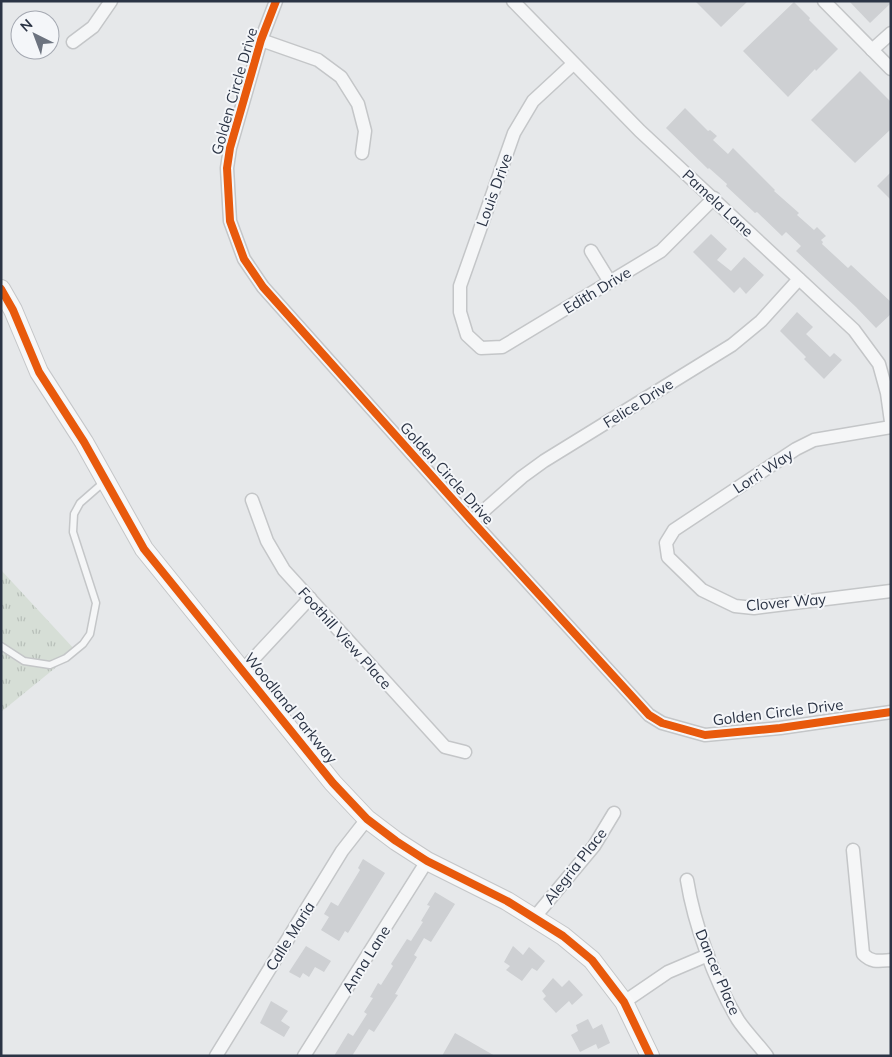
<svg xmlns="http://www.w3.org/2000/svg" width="892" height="1057" font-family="Mulish,sans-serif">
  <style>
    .grass { fill: url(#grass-tufts) }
    .building { fill: #ced0d3 }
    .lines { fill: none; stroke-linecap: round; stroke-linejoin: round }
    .lane-casing { stroke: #c4c6c8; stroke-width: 9 }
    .street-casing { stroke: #c4c6c8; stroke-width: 15 }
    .secondary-casing { stroke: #c4c6c8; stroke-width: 20 }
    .lane { stroke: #f5f6f7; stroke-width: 6 }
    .street { stroke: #f5f6f7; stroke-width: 12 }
    .secondary { stroke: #f8f8f8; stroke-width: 18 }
    .cycleway-casing { stroke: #f4f6f9; stroke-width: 11 }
    .cycleway { stroke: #e8590c; stroke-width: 8 }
    .labels { text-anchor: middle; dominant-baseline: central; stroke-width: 4; stroke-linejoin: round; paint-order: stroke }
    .street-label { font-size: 15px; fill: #2b3445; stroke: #f4f6f9 }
  </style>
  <defs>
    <pattern id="grass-tufts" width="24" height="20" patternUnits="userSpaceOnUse" patternTransform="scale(1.25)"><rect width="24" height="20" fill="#d6ded6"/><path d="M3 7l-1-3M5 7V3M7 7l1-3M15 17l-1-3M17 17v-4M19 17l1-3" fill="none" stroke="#b8bfb9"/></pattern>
  </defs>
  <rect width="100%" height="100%" fill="#e6e8ea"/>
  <path class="grass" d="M1 570 76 651 1 712Z"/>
  <g class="building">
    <path d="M695 1H748L721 27Z"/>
    <path d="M849 1H891V3L870 23Z"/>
    <path d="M794 2 810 18 809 20 838 49 816 71 815 69 788 97 743 51Z"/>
    <path d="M860 71 891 102V129L855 163 811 120Z"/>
    <path d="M685 108 708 131 710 130 717 136 713 140 728 154 733 148 775 190 774 191 799 213 797 215 814 230 817 227 826 236 821 240 823 242 822 244 848 268 851 265 891 302V314L876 328 856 307 796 251 801 246 786 232 782 236 757 212 755 213 726 186 727 184 709 168 708 169 666 128Z"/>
    <path d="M891 172V200L877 186Z"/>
    <path d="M711 234 727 249 717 260 731 271 744 257 764 275 746 294 740 287 734 293 693 252Z"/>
    <path d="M797 312 813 327 806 334 830 357 834 353 842 360 824 379 804 359 806 357 780 331Z"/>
    <path d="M363 859 385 873 348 933 345 931 339 941 321 930 329 917 324 914 331 902 338 906 360 870 358 868Z"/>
    <path d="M435 892 455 904 431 942 424 938 414 955 417 957 395 994 398 995 374 1032 369 1029 352 1056H334L348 1033 353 1036 367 1014 364 1012 373 998 370 997 378 983 381 985 393 966 391 964 407 939 411 941 423 922 421 921 430 906 427 905Z"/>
    <path d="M306 946 331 961 324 972 315 967 309 977 303 973 300 978 289 972Z"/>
    <path d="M513 946 523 955 529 947 545 961 537 971 532 968 522 981 506 970 510 966 504 962Z"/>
    <path d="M553 978 562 987 569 980 583 995 572 1005 569 1001 556 1013 543 999 546 996 542 991Z"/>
    <path d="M271 1001 288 1011 281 1021 290 1027 284 1037 260 1023Z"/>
    <path d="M588 1019 593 1029 602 1024 610 1043 598 1049 596 1044 580 1052 571 1035 578 1031 576 1025Z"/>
    <path d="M455 1033 469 1041 495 1056H442Z"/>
  </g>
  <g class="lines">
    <g class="lane-casing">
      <path id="lane" d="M1 646 24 661 50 665 66 658 83 644 90 634 96 603 73 532 74 514 80 503 104 482"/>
    </g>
    <g class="street-casing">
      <g id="street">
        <path d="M276 1 261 40 230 148 227 168 230 221 244 259 263 287 472 521 649 715 662 723 705 735 780 728 891 712"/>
        <path d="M513 1 640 131 854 330 879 364 887 393 891 422"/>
        <path d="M824 1 891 69"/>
        <path d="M261 40 318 60 341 77 358 104 365 131 362 153"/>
        <path d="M73 42 93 27 111 1"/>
        <path d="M872 50 891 33"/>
        <path d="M573 64 533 101 514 133 460 286V312L467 335 481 348 502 347 661 251 714 198"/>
        <path d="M591 251 610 282"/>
        <path d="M891 427 814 440 796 449 674 530 666 543 668 557 702 590 735 606 754 608 891 591"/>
        <path d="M252 500 267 541 284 570 445 747 465 752"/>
        <path d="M472 521 522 477 544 461 732 345 761 321 799 279"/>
        <path d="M243 670 310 598"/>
        <path d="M853 850 863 954C872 963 879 961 891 960"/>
        <path d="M687 880C694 924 715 982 738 1020 746 1032 758 1044 767 1056"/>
        <path d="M534 918 594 846 614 813"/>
        <path d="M624 1002 668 972 708 955"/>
        <path d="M216 1056 342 851 367 819"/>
        <path d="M304 1056 427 861"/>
      </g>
    </g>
    <g class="secondary-casing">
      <path id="secondary" d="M1 289 13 310 39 372 84 442 144 549 333 783 367 819 396 841 427 861 507 901 563 936 592 960 624 1002 650 1056"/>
    </g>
    <use href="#lane" class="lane"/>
    <use href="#street" class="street"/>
    <use href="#secondary" class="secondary"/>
    <g class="cycleway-casing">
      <g id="cycleway">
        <path d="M276 1 261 40 230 148 227 168 230 221 244 259 263 287 472 521 649 715 662 723 705 735 780 728 891 712"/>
        <path d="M1 289 13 310 39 372 84 442 144 549 333 783 367 819 396 841 427 861 507 901 563 936 592 960 624 1002 650 1056"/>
      </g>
    </g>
    <use href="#cycleway" class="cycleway"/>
  </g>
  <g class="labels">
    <g class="street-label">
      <text transform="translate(234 91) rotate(-74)">Golden Circle Drive</text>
      <text transform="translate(494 190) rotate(-70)">Louis Drive</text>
      <text transform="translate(718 203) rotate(43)">Pamela Lane</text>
      <text transform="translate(597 290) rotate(-31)">Edith Drive</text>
      <text transform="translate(638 403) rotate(-32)">Felice Drive</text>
      <text transform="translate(763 471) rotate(-33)">Lorri Way</text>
      <text transform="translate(447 473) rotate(48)">Golden Circle Drive</text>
      <text transform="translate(786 602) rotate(-5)">Clover Way</text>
      <text transform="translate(345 638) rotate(48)">Foothill View Place</text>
      <text transform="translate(291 708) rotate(51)">Woodland Parkway</text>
      <text transform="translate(778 712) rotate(-7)">Golden Circle Drive</text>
      <text transform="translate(575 866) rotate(-52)">Alegria Place</text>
      <text transform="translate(290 936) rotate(-58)">Calle Maria</text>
      <text transform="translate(366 959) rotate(-58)">Anna Lane</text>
      <text transform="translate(718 972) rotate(67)">Dancer Place</text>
    </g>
  </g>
  <rect width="892" height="1057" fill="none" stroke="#2b3445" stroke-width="5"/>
  <g transform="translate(35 35) rotate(318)"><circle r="24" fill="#f4f6f9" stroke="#a4a8b1"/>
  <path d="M0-4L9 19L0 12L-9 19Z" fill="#6c737f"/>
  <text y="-8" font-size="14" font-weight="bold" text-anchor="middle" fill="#2b3445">N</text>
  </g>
</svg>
